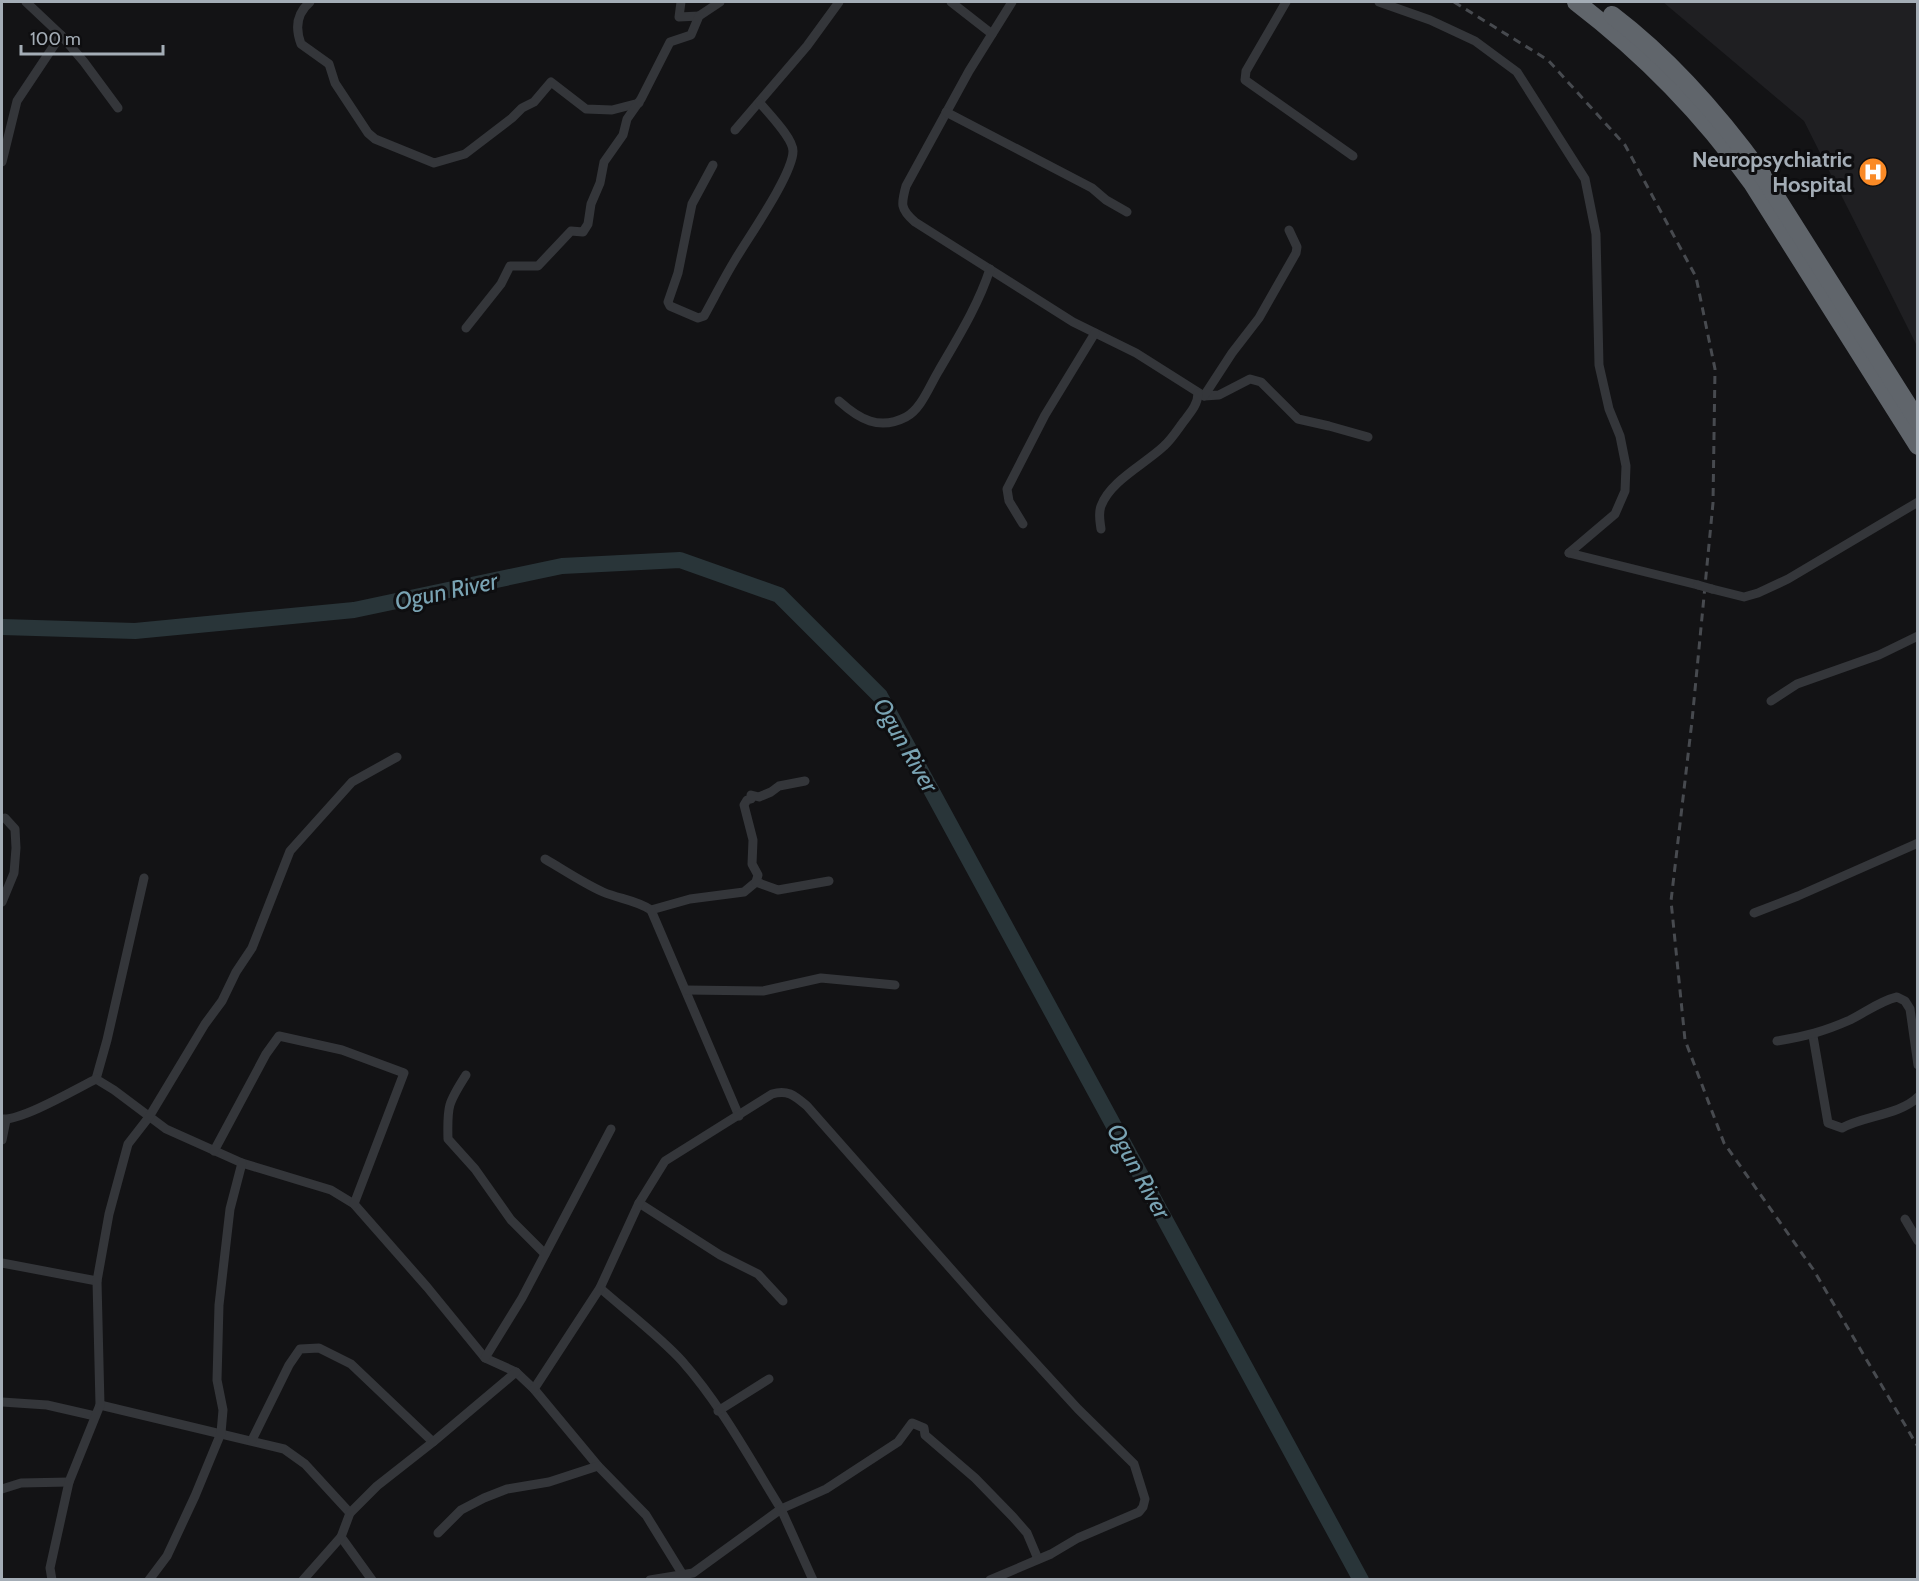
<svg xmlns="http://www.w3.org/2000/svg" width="1919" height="1581" font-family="Cabin,sans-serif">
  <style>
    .built { fill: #1f1f22 }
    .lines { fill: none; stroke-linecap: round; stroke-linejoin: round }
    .river { stroke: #293539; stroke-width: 16 }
    .street { stroke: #34363a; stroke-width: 9 }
    .highway { stroke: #60656b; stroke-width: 18 }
    .rail { stroke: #474a4f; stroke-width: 3; stroke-dasharray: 8 6; stroke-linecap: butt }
    .street-bridge { stroke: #34363a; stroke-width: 9 }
    .labels { text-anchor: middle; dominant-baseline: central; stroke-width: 6; stroke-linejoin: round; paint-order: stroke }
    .poi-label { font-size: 22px; font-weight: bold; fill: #a4adb6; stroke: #0e0e10; text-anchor: end }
    .water-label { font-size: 24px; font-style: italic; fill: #79a3b3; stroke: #0e0e10 }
  </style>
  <rect width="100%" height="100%" fill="#131315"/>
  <path class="built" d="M1663 2H1917V346L1804 121Z"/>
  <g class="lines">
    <path class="river" d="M2 627 135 631 354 610 562 566 680 560 779 595 880 696 1361 1580"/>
    <g class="street">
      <path d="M26 2 61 35 84 62 118 108"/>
      <path d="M310 2C297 13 295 28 301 44L329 64 335 83 368 133 375 139 434 163 465 154 512 118 522 108 534 102 551 82 586 109 612 110 639 103"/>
      <path d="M681 2 679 17 699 16"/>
      <path d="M951 2 992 34"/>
      <path d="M1012 2 969 71 906 186C901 204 900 209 915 222L1073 322 1136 353 1204 396 1219 395 1250 379 1261 382 1298 419 1329 426 1368 437"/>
      <path d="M1286 2 1246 71 1245 80 1353 156"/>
      <path d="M1379 2 1430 20 1475 41 1517 72 1585 179 1596 234 1599 365 1609 409 1620 436 1626 466 1625 491 1615 514 1569 553"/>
      <path d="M946 112 1092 188 1106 200 1127 212"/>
      <path d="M735 130 807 46 839 2"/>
      <path d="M2 162 17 101 61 35"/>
      <path d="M713 165 692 204 678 273 668 302 670 306 698 318 704 316C714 298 724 278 735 260 748 238 793 174 793 151 793 138 769 114 760 103"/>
      <path d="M466 328 501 284 510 266H538L571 231 583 232 588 224 591 204 600 183 604 162 623 135 627 119 641 99 670 42 691 35 699 16 720 2"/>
      <path d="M1204 396 1232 353 1259 318 1296 253 1297 247 1289 230"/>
      <path d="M839 401C859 419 879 431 906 417 921 409 929 387 938 372 957 339 978 306 990 269"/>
      <path d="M1023 524 1009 501 1007 489 1045 415 1095 333"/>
      <path d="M1101 529C1100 521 1098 514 1101 506 1110 481 1145 464 1164 446 1172 439 1178 429 1184 421 1191 412 1198 404 1198 393"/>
      <path d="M1569 553 1698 585"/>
      <path d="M1712 589 1744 597 1758 593 1788 579 1918 502"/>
      <path d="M1771 701 1797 684 1879 655 1918 636"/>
      <path d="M545 859C564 870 583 883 603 892 619 899 636 900 651 910L690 899 744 892 756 882 778 890 829 881"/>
      <path d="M144 878 107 1040 96 1079 114 1090 166 1129 242 1163 331 1190 354 1204 427 1287 485 1358 516 1372 534 1389 598 1466 646 1515 683 1575"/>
      <path d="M756 882 758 875 752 864 753 840 744 805 747 800 751 799V795L759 797 771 792 779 786 805 781"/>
      <path d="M2 902 14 873 16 848 15 829 5 818"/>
      <path d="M651 910 739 1116"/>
      <path d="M1754 913 1798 896 1918 843"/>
      <path d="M686 990 763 991 821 978 895 985"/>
      <path d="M1813 1036 1828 1123 1842 1128C1863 1116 1900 1115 1918 1097"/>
      <path d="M1777 1041C1806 1036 1823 1032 1850 1020 1866 1012 1880 1001 1897 997L1905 1001 1910 1009 1918 1065"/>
      <path d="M466 1075C448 1103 447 1106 448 1139L475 1169 511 1220 545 1254"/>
      <path d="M2 1119C21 1121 76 1089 96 1079"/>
      <path d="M2 1140 6 1120"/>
      <path d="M214 1151 266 1054 279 1036 342 1050 404 1073 354 1204"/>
      <path d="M639 1203 720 1255 758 1274 783 1301"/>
      <path d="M1905 1219 1918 1241"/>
      <path d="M2 1263 97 1281"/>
      <path d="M600 1288C626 1311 659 1336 682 1361 721 1405 750 1459 781 1509L826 1489 898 1442 912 1423 924 1428 925 1435 975 1478 1013 1517 1027 1533 1038 1559"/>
      <path d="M485 1358 522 1298 611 1129"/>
      <path d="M534 1389 600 1288 639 1203 665 1161 772 1094C788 1089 795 1096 807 1106L989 1312 1078 1409 1134 1464 1145 1499 1143 1507 1139 1512 1078 1538 1051 1554 990 1580"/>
      <path d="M2 1402 47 1405 95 1416"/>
      <path d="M100 1405 284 1449 305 1464 350 1513"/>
      <path d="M718 1411 769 1379"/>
      <path d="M252 1440 289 1365 300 1349 319 1348 351 1364 433 1442"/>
      <path d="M2 1489 21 1483 69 1482"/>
      <path d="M438 1533 461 1510 484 1498 507 1489 549 1482 598 1466"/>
      <path d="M341 1537 372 1580"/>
      <path d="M52 1580 50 1568 69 1482 100 1405 97 1281 109 1214 128 1144 149 1117 205 1024 222 1001 236 972 252 948 290 851 352 782 397 757"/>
      <path d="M149 1580 167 1556 195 1496 221 1433 223 1410 217 1380 219 1305 230 1209 242 1163"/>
      <path d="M303 1580 341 1537 350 1513 377 1486 433 1442 516 1372"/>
      <path d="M650 1580 693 1573 781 1509 813 1580"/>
    </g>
    <g class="highway">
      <path d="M1576 2C1644 54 1702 113 1752 183L1918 446"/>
      <path d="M1612 15C1670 59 1718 114 1761 173L1918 421"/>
    </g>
    <path class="rail" d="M1454 2 1548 60 1625 145 1696 277 1715 369 1713 503 1692 721 1671 901 1685 1040 1724 1143 1813 1269 1918 1447"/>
    <path class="street-bridge" d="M1698 585 1712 589"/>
  </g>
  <defs>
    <g id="hospital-disc" transform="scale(1.5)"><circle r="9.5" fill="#fa8a26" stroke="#0e0e10"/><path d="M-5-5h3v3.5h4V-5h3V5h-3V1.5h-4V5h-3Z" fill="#fff"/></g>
  </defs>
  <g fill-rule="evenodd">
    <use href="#hospital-disc" x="1873" y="172"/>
  </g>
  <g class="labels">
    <g class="poi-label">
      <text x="1852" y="159">Neuropsychiatric<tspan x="1852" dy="25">Hospital</tspan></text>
    </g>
    <g class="water-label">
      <text transform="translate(446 591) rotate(-12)">Ogun River</text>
      <text transform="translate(906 745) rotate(60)">Ogun River</text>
      <text transform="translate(1139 1171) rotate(61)">Ogun River</text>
    </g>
  </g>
  <rect width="1919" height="1581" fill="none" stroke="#a4adb6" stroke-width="6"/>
  <path d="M21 45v9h142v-9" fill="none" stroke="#a4adb6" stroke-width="3"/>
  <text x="30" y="45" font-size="18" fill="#a4adb6" stroke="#0e0e10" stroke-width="4.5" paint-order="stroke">100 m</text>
</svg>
